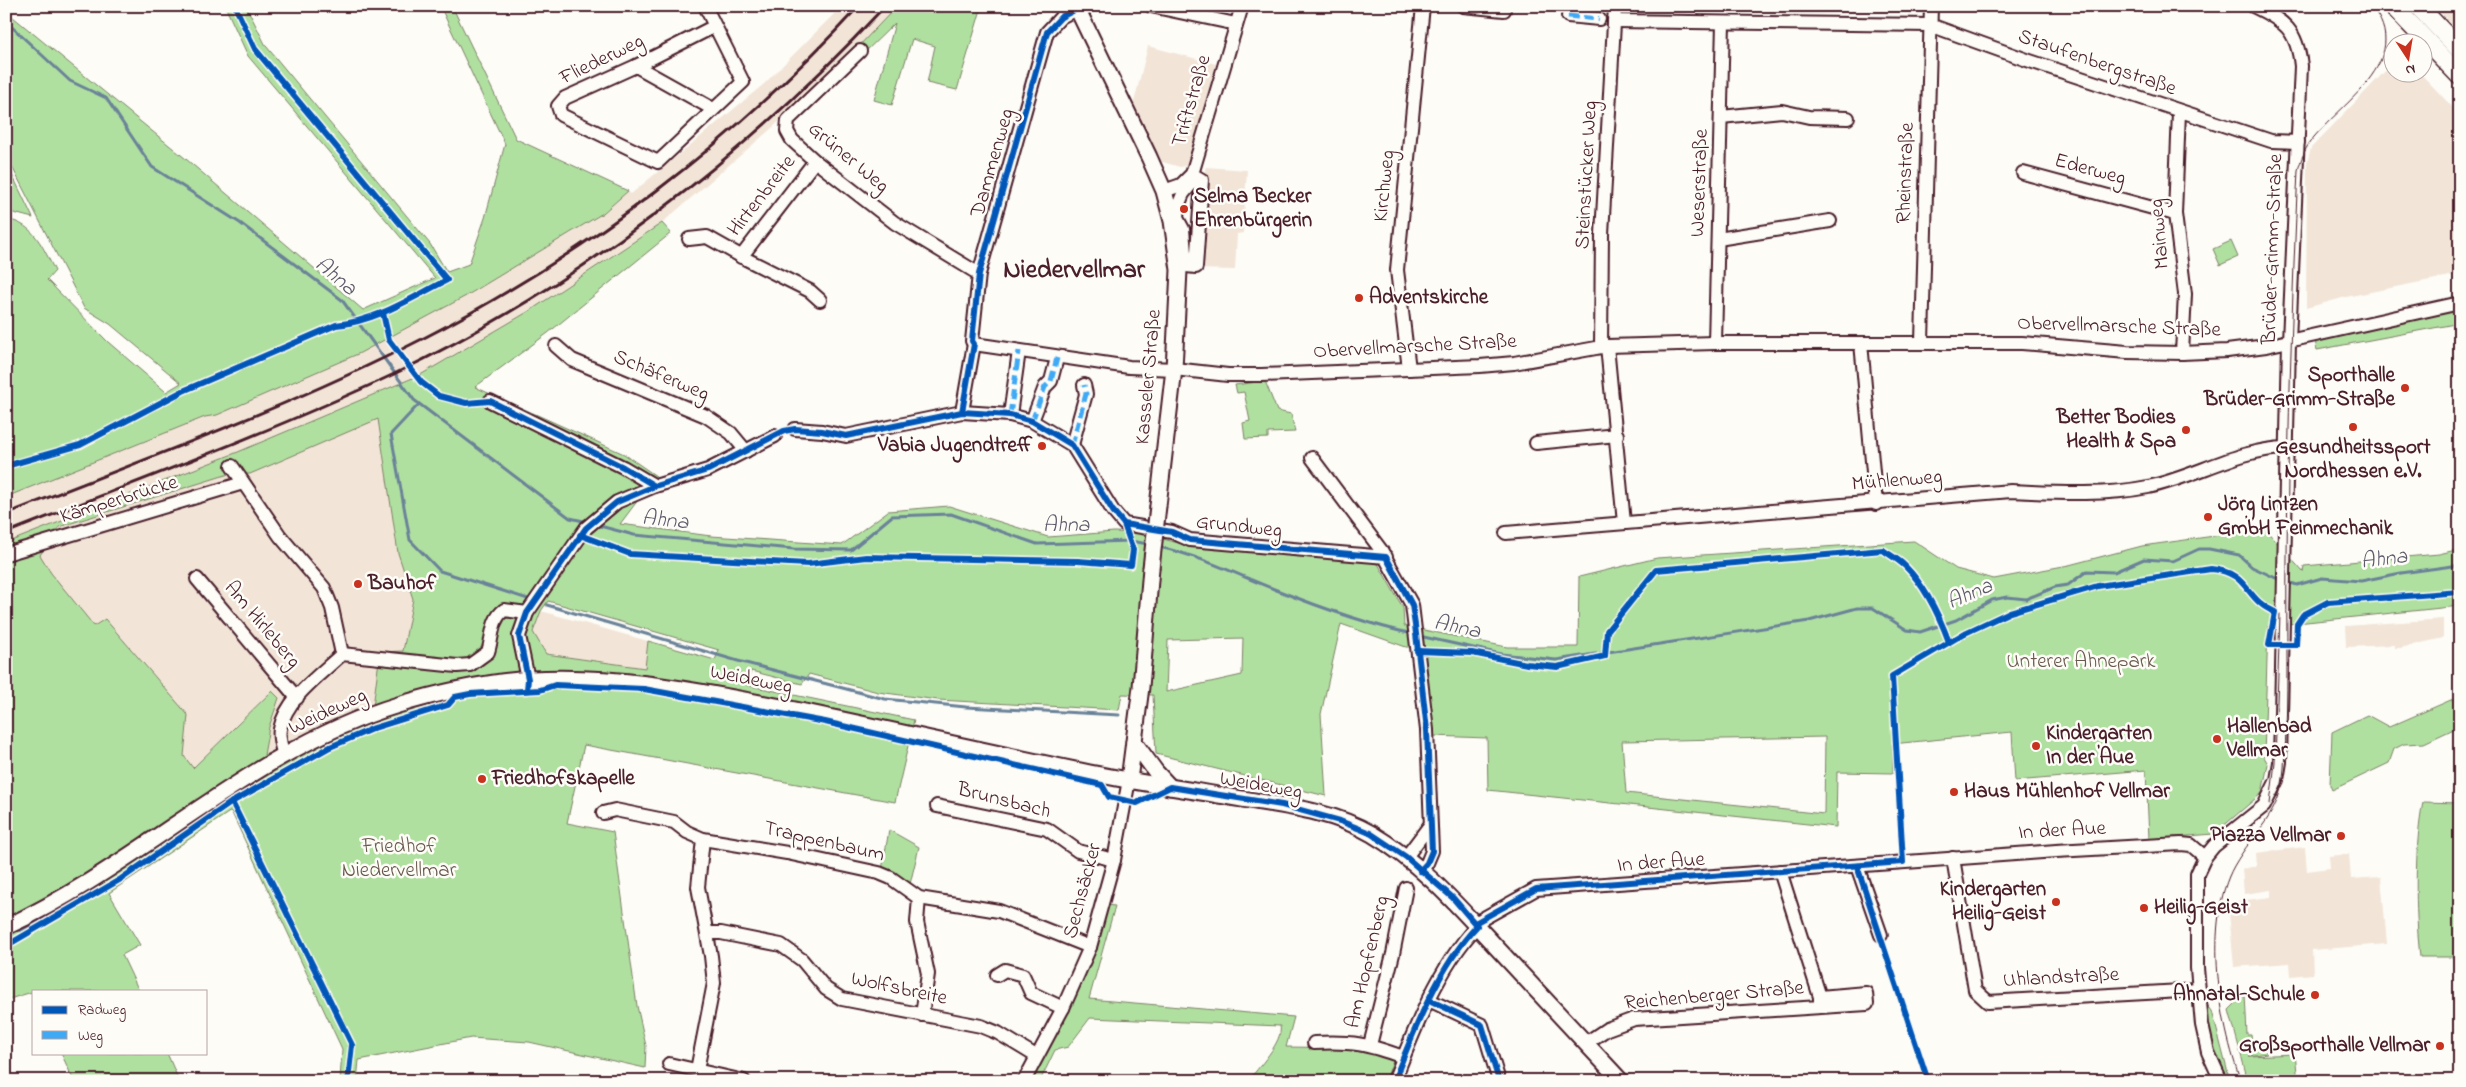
<svg xmlns="http://www.w3.org/2000/svg" width="2466" height="1087" font-family="'Indie Flower',sans-serif">
  <style>
    .built { fill: #f2e5d7 }
    .green { fill: #b0e0a0; stroke: #7d8066; fill-rule: evenodd }
    .lines { fill: none; stroke-linecap: round; stroke-linejoin: round }
    .stream { stroke: #6a8298; stroke-width: 3 }
    .minor-casing { stroke: #4a1f2b; stroke-width: 16 }
    .major-casing { stroke: #4a1f2b; stroke-width: 19 }
    .highway-casing { stroke: #4a1f2b; stroke-width: 21 }
    .minor { stroke: #fdfcf7; stroke-width: 12 }
    .major { stroke: #fdfcf7; stroke-width: 15 }
    .highway { stroke: #fdfcf7; stroke-width: 18 }
    .tram { stroke: #4a1f2b; stroke-width: 1 }
    .rail { stroke: #4a1f2b; stroke-width: 3 }
    .major-bridge-casing { stroke: #4a1f2b; stroke-width: 19; stroke-linecap: butt }
    .major-bridge { stroke: #fdfcf7; stroke-width: 15 }
    .quiet { stroke: #3fa9f5; stroke-width: 5; stroke-dasharray: 10 5; stroke-linecap: butt }
    .cycleway-casing { stroke: #fdfcf7; stroke-width: 9 }
    .cycleway { stroke: #0057b8; stroke-width: 6 }
    .poi-dot { fill: #c8321e; stroke: #fdfcf7; stroke-width: 2 }
    .labels { text-anchor: middle; dominant-baseline: central; stroke-width: 5; stroke-linejoin: round; paint-order: stroke }
    .street-label { font-size: 21px; fill: #4a1f2b; stroke: #fdfcf7 }
    .poi-label { font-size: 21px; font-weight: bold; fill: #4a1f2b; stroke: #fdfcf7; text-anchor: start }
    .park-label { font-size: 21px; fill: #69594e; stroke: #fdfcf7 }
    .water-label { font-size: 22px; font-style: italic; fill: #5d596b; stroke: #fdfcf7 }
    .district-label { font-size: 26px; font-weight: bold; fill: #4a1f2b; stroke: #fdfcf7 }
  </style>
  <rect width="100%" height="100%" fill="#fdfcf7"/>
  <filter id="ink" filterUnits="userSpaceOnUse"><feTurbulence type="fractalNoise" baseFrequency=".02" numOctaves="2"/><feDisplacementMap in="SourceGraphic" scale="10" xChannelSelector="R" yChannelSelector="G"/><feConvolveMatrix kernelMatrix="1 2 1 2 8 2 1 2 1" color-interpolation-filters="sRGB"/></filter>
  <g filter="url(#ink)">
    <g class="built">
      <path d="M842 6H897L866 40 772 128 662 223 531 310 422 374 238 452 6 543V497L205 417 217 415 360 353 466 296 603 213 628 191 631 194 764 84Z"/>
      <path d="M1512 6H1603L1594 15Z"/>
      <path d="M2436 6H2460V34L2441 13Z"/>
      <path d="M1148 46 1216 64 1188 165 1180 167 1159 161 1133 106Z"/>
      <path d="M2393 63 2394 72 2420 73 2460 115V274L2346 297 2306 308 2307 163 2311 148Z"/>
      <path d="M1206 167 1247 170 1243 233 1237 234 1235 270 1196 269 1202 180Z"/>
      <path d="M378 418 398 553 413 599 403 651 380 653 373 707 263 755 269 727 272 691 193 768 184 757 188 715 105 619 94 626 51 573 39 555 59 527 229 474H250Z"/>
      <path d="M541 611 648 641 645 668 546 654 533 632Z"/>
      <path d="M2443 619V638L2400 648H2395V645L2346 647 2345 626Z"/>
      <path d="M2305 847 2307 871 2330 868 2329 856 2349 854 2351 879 2381 877 2387 944 2312 950 2313 974 2291 976 2290 963 2234 967 2228 902 2271 897V890L2244 894 2242 869 2257 866 2256 853Z"/>
    </g>
    <g class="green">
      <path d="M225 6H246L266 46 430 244 447 272 469 264 485 218 505 144 440 6H452L516 139 628 191 603 213 466 296 360 353 217 415 205 417 6 497V219C35 224 43 248 55 271L47 280 108 342 166 392 181 383 110 324 84 308 6 155V18L13 17 186 159 363 310 435 278 248 56Z"/>
      <path d="M897 6H982L957 90 927 83 935 46 912 39 892 105 874 100 895 23 863 54 857 48Z"/>
      <path d="M6 162 33 218 6 211Z"/>
      <path d="M662 223 671 233 548 333 475 387 624 454 656 476 620 524 711 536 842 545 888 511 949 506 1048 537 1114 532 1140 533 1186 545 1377 562 1403 608 1404 626 1507 647H1578L1579 577 1657 558 1914 541 1956 569 1994 579 2069 565 2142 546 2265 529 2303 572 2304 566 2439 554 2460 549V606L2268 626 2264 757 2268 764 2262 793 2214 834 2149 839 2146 770 2015 781 2012 732 1892 744 1893 773 1837 772 1836 827 1488 790 1487 738 1433 736 1423 647H1406L1341 624 1321 714 1326 796 1156 754 1153 695 1122 694 1119 710 938 700 878 692 809 674 802 684 751 671 746 685 914 720 895 802 584 745 567 823 613 832 637 1006 646 1046 645 1068 529 1042 471 1038 359 1060 357 1081H340L342 1049 231 811 109 893 140 945 122 955 139 991H34V995L32 992 6 1000V649L9 648 6 642V543L238 452 422 374 531 310ZM378 419 398 553 413 599 403 651 380 652 373 707 264 755 269 727 279 698 272 691 193 768 184 756 188 715 105 619 94 626 51 573 40 555 59 527 229 474H250ZM548 601 719 650 715 660 648 641 645 668 546 654 533 632 541 611ZM1243 638 1242 675 1166 692 1168 640ZM1825 737 1824 814 1626 793 1622 741Z"/>
      <path d="M2231 241 2238 257 2220 265 2213 249Z"/>
      <path d="M2460 308V323L2317 350 2315 340Z"/>
      <path d="M1265 381 1277 411 1291 414 1295 432 1268 433V438L1245 439 1243 423 1250 421 1244 392 1237 393 1235 385Z"/>
      <path d="M2460 696V726L2424 743 2404 744 2394 749 2389 763 2332 790 2330 785 2332 732 2367 715 2389 727Z"/>
      <path d="M2423 802 2460 803V957H2420C2415 910 2414 848 2423 802Z"/>
      <path d="M889 830 919 847 910 884 893 871 882 870Z"/>
      <path d="M1105 905 1115 906 1089 999 1294 1017 1286 1047 1360 1048 1394 1059 1385 1081H1248C1257 1069 1284 1041 1280 1026L1090 1018 1068 1047 1055 1050 1040 1081H1027Z"/>
      <path d="M2245 994 2247 1035H2251L2252 1044 2265 1042 2267 1053 2249 1056 2295 1054 2297 1072 2295 1081H2248L2229 1010Z"/>
      <path d="M2205 1002 2212 1011 2230 1081H2225L2210 1043Z"/>
      <path d="M61 1053H167L179 1081H74Z"/>
    </g>
    <g class="lines">
      <g class="stream">
        <path d="M6 26 13 28 70 81 106 98 152 167 240 223 342 300 414 400 570 518 588 522"/>
        <path d="M419 404 391 434 410 540 440 571 528 599"/>
        <path d="M596 525 634 535 794 549 851 550 892 516 951 514 1037 544 1131 541 1148 544"/>
        <path d="M1159 547C1200 556 1236 574 1274 589 1319 607 1366 624 1413 634"/>
        <path d="M2288 582 2297 585 2322 578 2361 581 2401 573 2460 565"/>
        <path d="M547 605 738 661 885 699 966 707 1119 715"/>
        <path d="M1419 636 1501 654 1556 660 1809 621 1857 608H1873L1907 630 1920 632 1956 620 1992 600 2007 597 2026 599 2055 587 2068 585 2087 571 2114 572 2144 559 2173 561 2199 549H2209L2239 555 2252 567 2280 580"/>
        <path d="M21 931 94 889"/>
      </g>
      <g class="minor-casing">
        <g id="minor">
          <path d="M705 6 743 82 658 162 561 115 558 106 565 98 636 66 715 26"/>
          <path d="M1082 6 1061 17 1047 32 979 274 972 341 974 344 1129 367 1174 369 1228 375H1262L1480 366 1514 363 1607 346 1715 343H2022L2127 352 2182 353 2227 351 2266 346 2460 303"/>
          <path d="M1151 6 1236 24"/>
          <path d="M1463 6 1504 10"/>
          <path d="M1568 16 1599 19"/>
          <path d="M1614 21 1930 25 2027 60 2271 141 2298 142"/>
          <path d="M860 51 788 120 787 131 792 140 815 161 895 223 979 274"/>
          <path d="M636 66 713 109"/>
          <path d="M2179 112 2175 214 2185 294 2182 353"/>
          <path d="M1721 117 1782 111 1809 117 1848 118"/>
          <path d="M2023 173 2175 214"/>
          <path d="M1197 177 1202 180 1196 267 1186 266 1183 229 1177 218 1178 206 1183 194Z"/>
          <path d="M1164 191 1181 185 1192 174 1242 6"/>
          <path d="M689 239 707 237 746 259 810 291 820 300"/>
          <path d="M1718 239 1830 221"/>
          <path d="M741 257 815 161"/>
          <path d="M1922 342 1931 6"/>
          <path d="M1715 343 1723 23"/>
          <path d="M1861 343 1876 504"/>
          <path d="M556 346 572 360 706 416 731 433 746 451"/>
          <path d="M1607 346 1624 523"/>
          <path d="M1601 347 1602 234 1615 6"/>
          <path d="M1409 369 1397 270 1423 6"/>
          <path d="M490 401 623 467 655 486"/>
          <path d="M962 412 974 344"/>
          <path d="M1010 415 1019 351"/>
          <path d="M1032 421 1045 387 1051 381 1057 358"/>
          <path d="M795 429 822 431 846 436 962 412 1010 415 1032 421 1072 445 1113 511 1124 524 1172 532 1190 540 1386 557"/>
          <path d="M1536 443 1617 435"/>
          <path d="M1072 445 1086 394 1084 385"/>
          <path d="M1312 458 1381 550 1412 605 1427 730 1432 851 1427 863 1420 871"/>
          <path d="M232 466 280 536 324 588 332 608 342 654"/>
          <path d="M1506 533 2011 491C2057 493 2103 496 2148 487 2196 477 2237 449 2287 448"/>
          <path d="M6 554 243 483"/>
          <path d="M197 579 297 698"/>
          <path d="M528 679 519 636 527 613 586 528 617 502 655 486 708 470 775 436"/>
          <path d="M284 756C282 748 278 738 280 729 286 698 321 674 342 654L457 666 470 665 488 652C493 637 491 620 504 610L527 613"/>
          <path d="M937 806 1047 829 1078 851 1114 860"/>
          <path d="M603 813 615 810 674 822 687 832 703 839 787 853 879 873 891 878 919 898 999 911 1090 947"/>
          <path d="M1406 857 1430 825"/>
          <path d="M1953 858 1975 990 1988 1002 2199 990"/>
          <path d="M1857 866 1881 935"/>
          <path d="M1780 871 1820 997"/>
          <path d="M919 898 917 922 928 974 922 1015"/>
          <path d="M1475 923 1536 889 2056 851 2181 844 2191 845 2205 857"/>
          <path d="M707 933H721L781 945 802 960 826 989 842 999 981 1026 998 1033 1036 1056"/>
          <path d="M997 975 1005 970 1023 975 1031 993 1063 1008"/>
          <path d="M1429 1000 1482 1025 1499 1081"/>
          <path d="M1314 1043C1353 1041 1367 1044 1403 1057"/>
          <path d="M1586 1043 1607 1029 1634 1019 1867 1004 1866 993 1820 997V1006"/>
          <path d="M1370 1045 1393 954 1406 888"/>
          <path d="M669 1064 744 1081"/>
          <path d="M697 1070 714 983 711 956 698 887 703 839"/>
          <path d="M1024 1081 1063 1008 1090 947 1114 860 1129 780"/>
          <path d="M1394 1081C1414 1030 1439 966 1477 926"/>
          <path d="M2221 1081 2208 1052 2202 1025 2197 968V874L2205 857 2214 846 2264 806 2277 780 2280 762 2289 341 2301 66C2297 30 2285 21 2253 6"/>
        </g>
      </g>
      <g class="major-casing">
        <g id="major">
          <path d="M1076 6 1149 157 1164 191 1172 221 1179 270 1174 369 1158 506"/>
          <path d="M1134 742 1156 772 1170 787"/>
          <path d="M1129 780 1141 687 1151 568"/>
          <path d="M6 927C142 864 252 749 398 705 441 692 485 682 531 679 615 674 698 691 781 707 884 728 987 752 1090 773 1140 783 1191 790 1242 799 1285 806 1333 811 1372 834 1421 863 1459 907 1498 949 1539 993 1580 1037 1621 1081"/>
        </g>
      </g>
      <g class="highway-casing">
        <g id="highway">
          <path d="M2393 6 2460 76"/>
          <path d="M2418 6 2460 50"/>
        </g>
      </g>
      <use href="#minor" class="minor"/>
      <use href="#major" class="major"/>
      <use href="#highway" class="highway"/>
      <g class="tram">
        <path d="M2270 804 2275 762 2280 614"/>
        <path d="M2241 1081C2219 1023 2203 922 2234 866 2255 829 2281 816 2284 768 2289 698 2286 628 2287 558 2288 429 2292 299 2298 170 2301 160 2304 151 2310 142 2338 105 2417 60 2371 6"/>
      </g>
      <g class="rail">
        <path d="M6 514C145 459 287 408 420 340 584 256 734 142 859 6"/>
        <path d="M6 533C135 482 266 434 392 375 578 286 745 157 885 6"/>
      </g>
      <g class="major-bridge-casing">
        <path id="major-bridge" d="M1151 568 1158 506"/>
      </g>
      <use href="#major-bridge" class="major-bridge"/>
      <g class="quiet">
        <path d="M1568 16 1599 19"/>
        <path d="M1010 415 1019 351"/>
        <path d="M1032 421 1045 387 1051 381 1057 358"/>
        <path d="M1072 445 1086 394 1084 385"/>
      </g>
      <g class="cycleway-casing">
        <g id="cycleway">
          <path d="M383 313 389 340 421 382 439 396 466 403 490 401 623 467 655 486"/>
          <path d="M962 412 974 344 972 341 979 274 1047 32 1061 17 1082 6"/>
          <path d="M6 466 80 445 183 391 336 325C377 321 411 298 447 280L255 49 235 6"/>
          <path d="M580 535 630 554 750 561 808 564 866 557 1078 561 1131 565 1133 550 1124 524"/>
          <path d="M1417 651 1472 653 1527 664 1557 667 1605 656 1607 631 1656 570 1883 550C1890 555 1899 560 1905 566 1926 587 1939 615 1949 642"/>
          <path d="M527 690 528 679 519 636 527 613 586 528 617 502 655 486 708 470 784 431 795 429 822 431 846 436 962 412 1010 415 1032 421 1072 445 1113 511 1124 524 1172 532 1190 540 1386 557 1412 605 1415 625 1427 730 1432 851 1427 863 1420 871"/>
          <path d="M232 802 352 1045 348 1081"/>
          <path d="M1857 866 1928 1081"/>
          <path d="M1475 923 1536 889 1903 862 1892 676 1965 633 2010 612 2098 586 2211 569C2250 572 2244 600 2275 612L2269 645H2296L2297 624 2303 615 2328 602 2460 592"/>
          <path d="M6 946 121 879 232 802 330 747 374 728 448 705 455 697 470 694 540 690 555 685 644 689 825 722 1102 785 1109 797 1137 803 1170 787 1282 805 1340 821 1370 833 1406 857 1453 898 1477 926C1439 966 1414 1030 1394 1081"/>
          <path d="M1429 1000 1482 1025 1499 1081"/>
        </g>
      </g>
      <use href="#cycleway" class="cycleway"/>
    </g>
  </g>
  <g class="poi-dot">
    <circle cx="1184" cy="209" r="5"/>
    <circle cx="1359" cy="298" r="5"/>
    <circle cx="2405" cy="388" r="5"/>
    <circle cx="2353" cy="427" r="5"/>
    <circle cx="2186" cy="430" r="5"/>
    <circle cx="1042" cy="446" r="5"/>
    <circle cx="2208" cy="517" r="5"/>
    <circle cx="358" cy="584" r="5"/>
    <circle cx="2217" cy="739" r="5"/>
    <circle cx="2036" cy="746" r="5"/>
    <circle cx="482" cy="779" r="5"/>
    <circle cx="1954" cy="792" r="5"/>
    <circle cx="2341" cy="836" r="5"/>
    <circle cx="2056" cy="902" r="5"/>
    <circle cx="2144" cy="908" r="5"/>
    <circle cx="2315" cy="995" r="5"/>
    <circle cx="2440" cy="1046" r="5"/>
  </g>
  <g class="labels">
    <g class="street-label">
      <text transform="translate(602 60) rotate(-26)">Fliederweg</text>
      <text transform="translate(2097 63) rotate(19)">Staufenbergstraße</text>
      <text transform="translate(1192 101) rotate(-74)">Triftstraße</text>
      <text transform="translate(848 158) rotate(40)">Grüner Weg</text>
      <text transform="translate(993 163) rotate(-74)">Dammenweg</text>
      <text transform="translate(2090 170) rotate(15)">Ederweg</text>
      <text transform="translate(1906 173) rotate(-88)">Rheinstraße</text>
      <text transform="translate(1587 175) rotate(-87)">Steinstücker Weg</text>
      <text transform="translate(1700 183) rotate(-88)">Weserstraße</text>
      <text transform="translate(1385 186) rotate(-84)">Kirchweg</text>
      <text transform="translate(762 196) rotate(-52)">Hirtenbreite</text>
      <text transform="translate(2160 234) rotate(-95)">Mainweg</text>
      <text transform="translate(2273 249) rotate(-88)">Brüder-Grimm-Straße</text>
      <text transform="translate(2119 327) rotate(2)">Obervellmarsche Straße</text>
      <text transform="translate(1415 347) rotate(-3)">Obervellmarsche Straße</text>
      <text transform="translate(661 376) rotate(23)">Schäferweg</text>
      <text transform="translate(1149 377) rotate(-85)">Kasseler Straße</text>
      <text transform="translate(1897 481) rotate(-5)">Mühlenweg</text>
      <text transform="translate(119 500) rotate(-17)">Kämperbrücke</text>
      <text transform="translate(1239 527) rotate(6)">Grundweg</text>
      <text transform="translate(262 625) rotate(50)">Am Hirleberg</text>
      <text transform="translate(751 680) rotate(11)">Weideweg</text>
      <text transform="translate(328 712) rotate(-25)">Weideweg</text>
      <text transform="translate(1261 786) rotate(10)">Weideweg</text>
      <text transform="translate(1004 801) rotate(14)">Brunsbach</text>
      <text transform="translate(2062 831) rotate(-3)">In der Aue</text>
      <text transform="translate(824 842) rotate(13)">Trappenbaum</text>
      <text transform="translate(1661 863) rotate(-4)">In der Aue</text>
      <text transform="translate(1083 891) rotate(-75)">Sechsäcker</text>
      <text transform="translate(1368 962) rotate(-77)">Am Hopfenberg</text>
      <text transform="translate(2061 978) rotate(-3)">Uhlandstraße</text>
      <text transform="translate(899 989) rotate(12)">Wolfsbreite</text>
      <text transform="translate(1714 996) rotate(-5)">Reichenberger Straße</text>
    </g>
    <g class="poi-label">
      <text x="1194" y="197">Selma Becker<tspan x="1194" dy="24">Ehrenbürgerin</tspan></text>
      <text x="1369" y="298">Adventskirche</text>
      <text x="2395" y="376" text-anchor="end">Sporthalle<tspan x="2395" dy="24">Brüder-Grimm-Straße</tspan></text>
      <text x="2176" y="418" text-anchor="end">Better Bodies<tspan x="2176" dy="24">Health &amp; Spa</tspan></text>
      <text x="1032" y="446" text-anchor="end">Vabia Jugendtreff</text>
      <text x="2353" y="448" text-anchor="middle">Gesundheitssport<tspan x="2353" dy="24">Nordhessen e.V.</tspan></text>
      <text x="2218" y="505">Jörg Lintzen<tspan x="2218" dy="24">GmbH Feinmechanik</tspan></text>
      <text x="368" y="584">Bauhof</text>
      <text x="2227" y="727">Hallenbad<tspan x="2227" dy="24">Vellmar</tspan></text>
      <text x="2046" y="734">Kindergarten<tspan x="2046" dy="24">In der Aue</tspan></text>
      <text x="492" y="779">Friedhofskapelle</text>
      <text x="1964" y="792">Haus Mühlenhof Vellmar</text>
      <text x="2331" y="836" text-anchor="end">Piazza Vellmar</text>
      <text x="2046" y="890" text-anchor="end">Kindergarten<tspan x="2046" dy="24">Heilig-Geist</tspan></text>
      <text x="2154" y="908">Heilig-Geist</text>
      <text x="2305" y="995" text-anchor="end">Ahnatal-Schule</text>
      <text x="2430" y="1046" text-anchor="end">Großsporthalle Vellmar</text>
    </g>
    <g class="park-label">
      <text x="2081" y="662">Unterer Ahnepark</text>
      <text x="399" y="847">Friedhof<tspan x="399" dy="24">Niedervellmar</tspan></text>
    </g>
    <g class="water-label">
      <text transform="translate(335 277) rotate(40)">Ahna</text>
      <text transform="translate(665 521) rotate(6)">Ahna</text>
      <text x="1066" y="526">Ahna</text>
      <text transform="translate(2384 560) rotate(-7)">Ahna</text>
      <text transform="translate(1970 595) rotate(-23)">Ahna</text>
      <text transform="translate(1457 628) rotate(12)">Ahna</text>
    </g>
    <g class="district-label">
      <text x="1074" y="271">Niedervellmar</text>
    </g>
  </g>
  <rect width="2466" height="1087" fill="none" stroke="#fdfcf7" stroke-width="25"/>
  <rect x="12" y="12" width="2441" height="1062" fill="none" stroke="#4a1f2b" stroke-width="2" filter="url(#ink)"/>
  <rect x="32" y="990" width="175" height="65" fill="#fdfcf7" stroke="#b5a4a5"/>
  <rect x="42" y="1006" width="25" height="8" fill="#0057b8" stroke="#b5a4a5"/>
  <text x="78" y="1014" font-size="15" fill="#4a1f2b">Radweg</text>
  <rect x="42" y="1031" width="25" height="8" fill="#3fa9f5" stroke="#b5a4a5"/>
  <text x="78" y="1040" font-size="15" fill="#4a1f2b">Weg</text>
  <g transform="translate(2408 58) rotate(168)"><circle r="24" fill="#fdfcf7" stroke="#b5a4a5"/>
  <path d="M0-4L9 19L0 12L-9 19Z" fill="#c8321e"/>
  <text y="-8" font-size="14" font-weight="bold" text-anchor="middle" fill="#4a1f2b">N</text>
  </g>
</svg>
